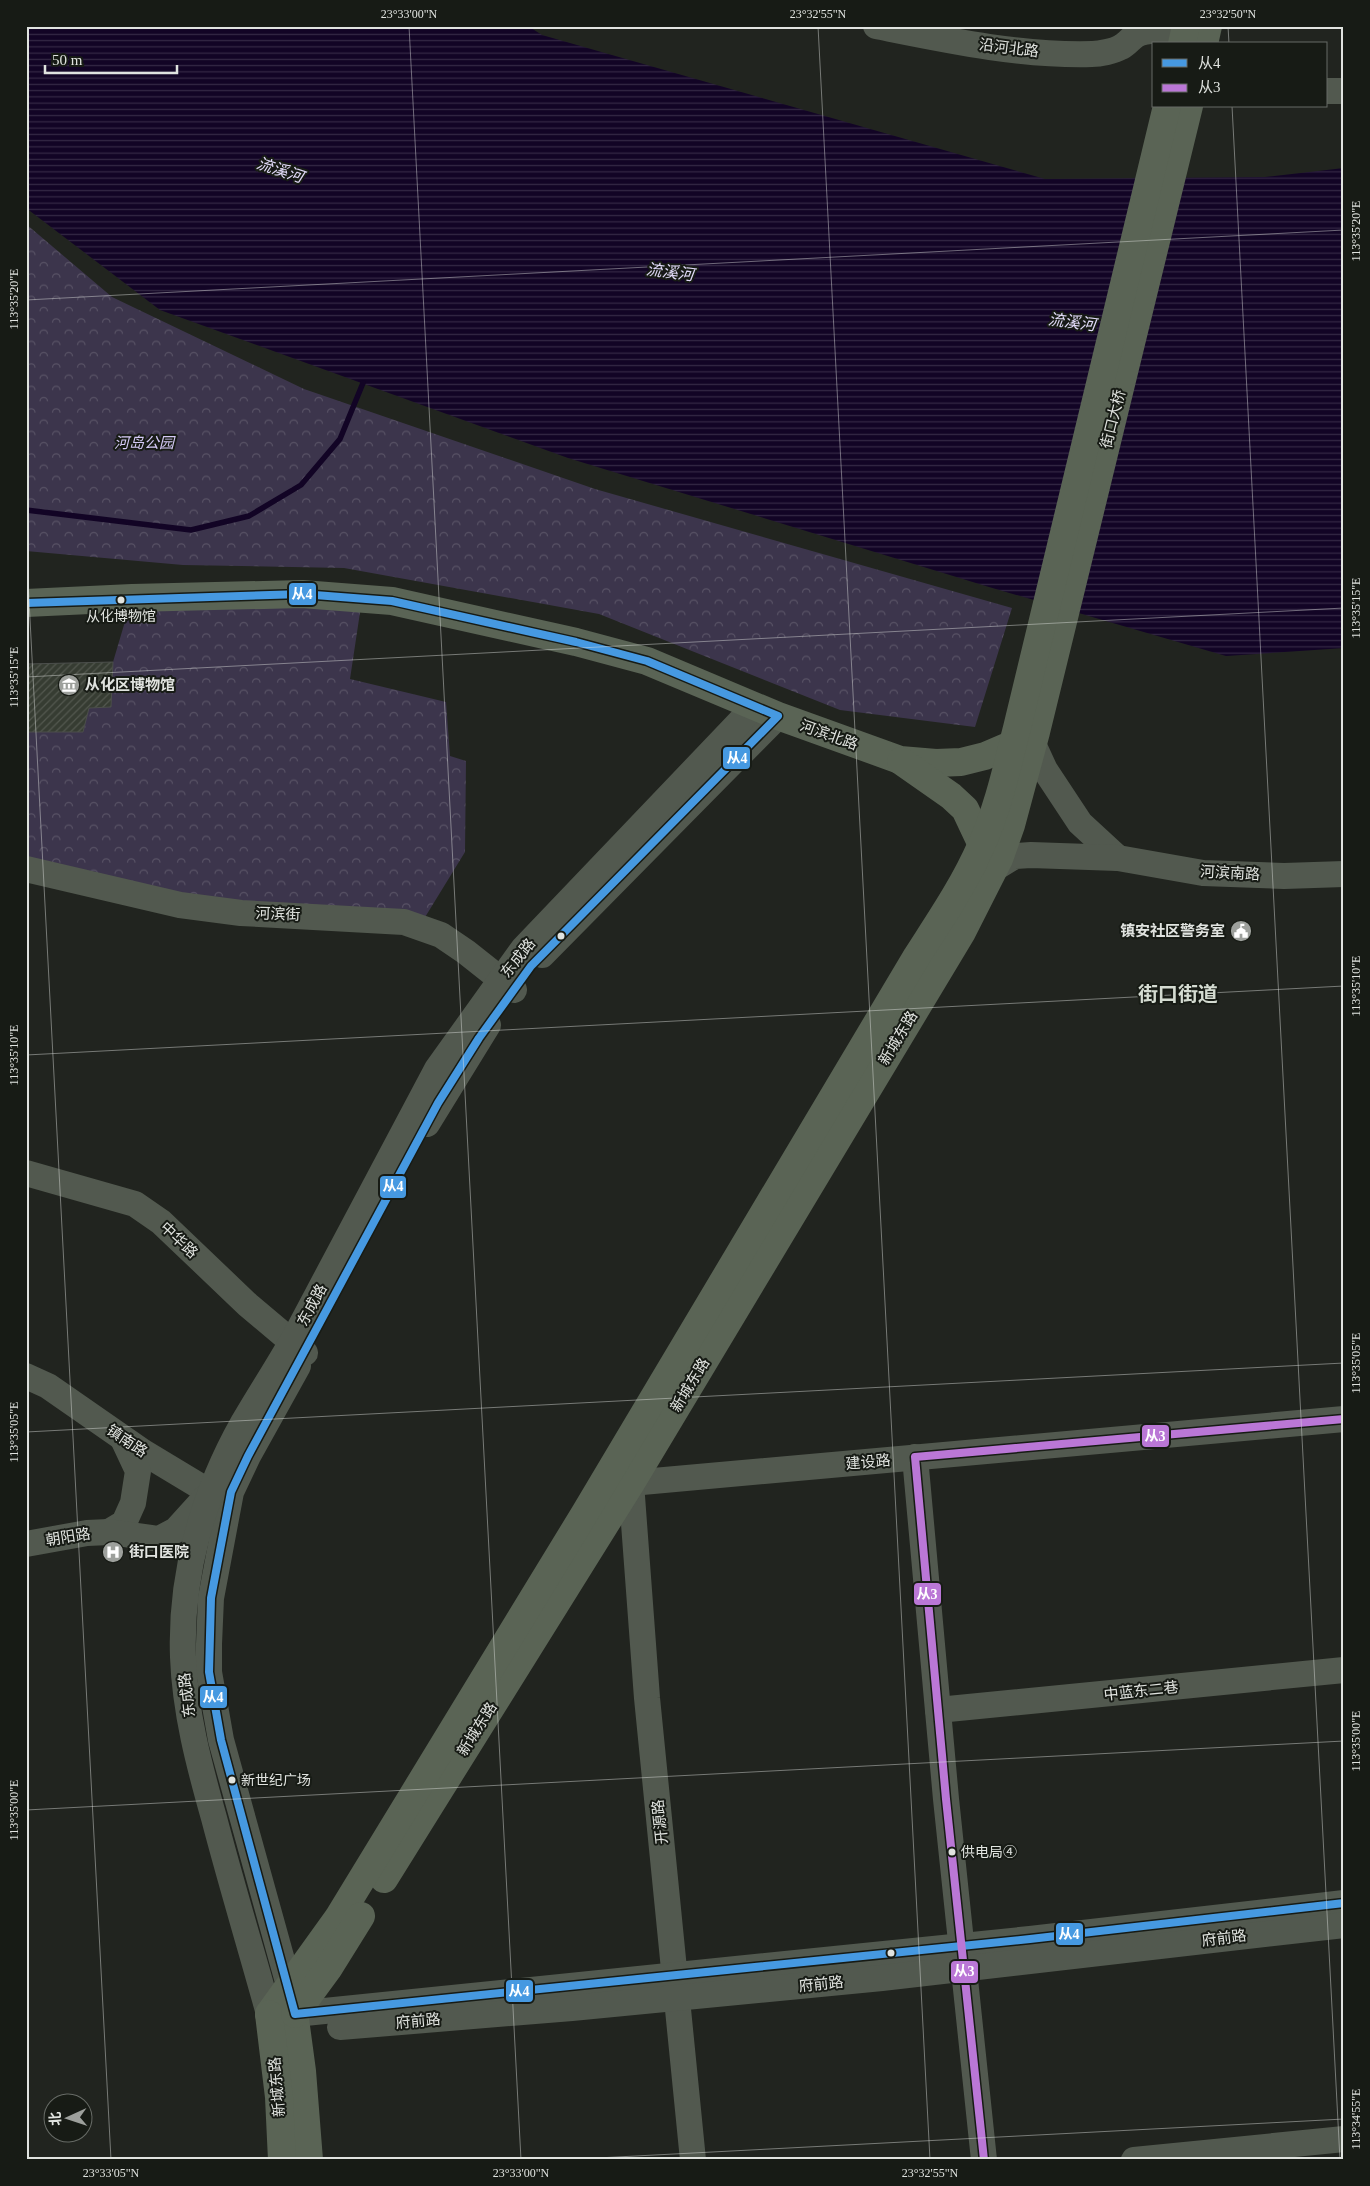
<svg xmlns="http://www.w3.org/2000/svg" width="1370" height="2186" font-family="'Times New Roman','Noto Sans SC',serif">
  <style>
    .park { fill: url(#park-crowns) }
    .water { fill: url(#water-rules) }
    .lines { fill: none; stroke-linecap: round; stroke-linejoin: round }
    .stream { stroke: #120425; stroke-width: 5.5 }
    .building { fill: url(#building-hatch); stroke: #4c4f4c }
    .minor { stroke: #52594f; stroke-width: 26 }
    .major { stroke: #5a6455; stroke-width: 28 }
    .major-bridge { stroke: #5a6455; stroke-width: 28 }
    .bus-1-casing { stroke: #171b15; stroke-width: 11 }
    .bus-2-casing { stroke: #171b15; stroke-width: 11 }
    .bus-1 { stroke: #4699e1; stroke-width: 8 }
    .bus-2 { stroke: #ba77d6; stroke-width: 8 }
    .ticks { fill: none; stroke: #e0e3df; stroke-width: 1; stroke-opacity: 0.45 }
    .bus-dot { fill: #e0e3df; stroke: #171b15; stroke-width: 2 }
    .labels { text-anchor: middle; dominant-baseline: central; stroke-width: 4; stroke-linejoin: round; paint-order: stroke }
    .bus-label { font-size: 14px; fill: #e0e3df; stroke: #171b15; text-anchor: start }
    .street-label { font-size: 15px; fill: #e0e3df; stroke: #171b15 }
    .park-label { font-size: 15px; font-style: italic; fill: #d5caf7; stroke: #171b15 }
    .poi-label { font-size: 15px; font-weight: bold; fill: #e0e3df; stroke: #171b15; text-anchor: start }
    .water-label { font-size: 16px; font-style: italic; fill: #e1daf8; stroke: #171b15 }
    .district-label { font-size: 20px; font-weight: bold; fill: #d4dbd1; stroke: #171b15 }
    .line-badge { stroke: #171b15; stroke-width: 2 }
    .badge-label { font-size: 14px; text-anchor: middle; font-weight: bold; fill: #fff }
    .neatline { fill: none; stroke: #e0e3df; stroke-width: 2 }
    .ticks-label { font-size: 12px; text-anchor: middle; fill: #e0e3df }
  </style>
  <defs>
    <pattern id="park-crowns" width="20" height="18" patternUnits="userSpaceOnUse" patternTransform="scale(1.25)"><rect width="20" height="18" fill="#3c354c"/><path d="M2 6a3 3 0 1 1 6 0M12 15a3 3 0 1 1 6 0" fill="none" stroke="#585265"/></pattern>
    <pattern id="water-rules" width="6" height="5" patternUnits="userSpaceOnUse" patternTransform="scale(1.25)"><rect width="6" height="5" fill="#120425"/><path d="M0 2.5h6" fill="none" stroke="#342844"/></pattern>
    <pattern id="building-hatch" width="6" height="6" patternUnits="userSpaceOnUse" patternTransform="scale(1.25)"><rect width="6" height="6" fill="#363c32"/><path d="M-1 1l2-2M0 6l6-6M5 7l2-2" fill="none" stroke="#53584f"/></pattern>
  </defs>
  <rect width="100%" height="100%" fill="#21241f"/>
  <g class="park">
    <path d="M26 224 112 297 304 389 595 489 1012 608 975 727 840 710 599 614 344 568 183 565 26 551Z"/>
    <path d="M132 598 362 599 350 679 446 702 450 756 466 761 465 852 419 927 325 916 26 869V732H83L89 708 111 707 113 662Z"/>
  </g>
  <path class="water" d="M26 26H528L542 35 1045 179 1265 177 1344 168V648L1226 656 989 587 568 458 160 310 26 208Z"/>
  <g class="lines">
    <path class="stream" d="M26 510 191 530 249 516 301 485 340 439 363 383"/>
  </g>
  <path class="building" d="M113 662 111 707 89 708 83 732H26V664Z"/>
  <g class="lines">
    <g class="minor">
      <path d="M876 26C946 40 1020 56 1092 54 1100 54 1114 51 1121 47 1127 44 1131 38 1136 35 1155 25 1186 35 1203 44"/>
      <path d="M1326 91H1344"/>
      <path d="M1033 744 1045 770 1080 823 1118 858"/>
      <path d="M995 868 1015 856 1031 855 1118 858 1203 873 1284 876 1344 874"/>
      <path d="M26 869 180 905 241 913 404 922 441 935 466 952 514 990"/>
      <path d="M542 955 778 716"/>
      <path d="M427 1124 488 1025"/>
      <path d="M26 1173 135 1204 161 1222 248 1305 305 1353"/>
      <path d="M26 1376 48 1386 143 1452 211 1493 229 1492"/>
      <path d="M915 1457 946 1799 984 2160"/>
      <path d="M612 1483H631L1344 1419"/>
      <path d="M631 1483 647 1698 693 2160"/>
      <path d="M109 1532 124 1523 133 1503 138 1471 123 1439"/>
      <path d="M26 1544 87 1533 109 1532 159 1539 176 1530 205 1498"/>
      <path d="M938 1710 1344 1670"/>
      <path d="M290 1989 221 1740 209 1672V1644L211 1598 231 1492 248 1456 298 1366"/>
      <path d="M269 2014C251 1949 231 1883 214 1818 199 1765 185 1712 183 1657 180 1575 203 1494 243 1423 261 1392 281 1362 298 1331 345 1244 390 1156 437 1069L523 949 754 707"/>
      <path d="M295 2014 1030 1939 1344 1903"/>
      <path d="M340 2027 572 2008 882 1978 1344 1925"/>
      <path d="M1134 2160 1344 2139"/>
    </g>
    <g class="major">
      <path d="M1204 44 1208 26"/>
      <path d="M26 603 132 598 302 594 392 601 576 642 647 661 778 716 900 760 936 763 961 762 985 756 1013 744"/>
      <path d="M901 761 951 796 965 809 982 845"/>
      <path d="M384 1879 631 1483 962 932 999 859 1011 825 1036 732 1189 106"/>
      <path d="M292 1997 302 2071 309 2160"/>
      <path d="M269 2014 338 1918 585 1513 917 956C940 920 964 885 981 846 998 809 1007 767 1017 728L1167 106"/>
      <path d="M269 2014 279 2097 282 2160"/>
      <path d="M295 2014 328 1969 361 1916"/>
    </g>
    <path class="major-bridge" d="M1182 44 1186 26"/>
    <g class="bus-1-casing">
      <path id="bus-1" d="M26 603 302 594 392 601 576 642 647 661 778 716 531 966 479 1038 438 1103 248 1456 231 1492 211 1598 209 1672 221 1740 295 2014 1030 1939 1344 1903"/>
    </g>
    <g class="bus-2-casing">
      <path id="bus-2" d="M984 2160 946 1799 915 1457 1344 1419"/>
    </g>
    <use href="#bus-1" class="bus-1"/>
    <use href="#bus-2" class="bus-2"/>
  </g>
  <path class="ticks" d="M409 26 521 2160M818 26 930 2160M1228 26 1229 44M1232 106 1340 2160M26 300 1344 230M26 543 111 2160M26 677 1344 608M26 1055 1344 986M26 1432 1344 1363M26 1810 1344 1741M559 2160 1344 2119"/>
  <defs>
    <g id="museum-disc" transform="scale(1.125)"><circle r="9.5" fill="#9da09c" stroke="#171b15"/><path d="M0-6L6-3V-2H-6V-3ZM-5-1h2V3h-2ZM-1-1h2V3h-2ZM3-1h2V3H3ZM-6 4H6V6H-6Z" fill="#fff"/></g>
    <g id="civic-disc" transform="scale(1.125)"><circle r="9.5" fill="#9da09c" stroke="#171b15"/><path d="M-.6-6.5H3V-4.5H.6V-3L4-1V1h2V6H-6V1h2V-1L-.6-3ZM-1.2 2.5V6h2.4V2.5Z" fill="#fff"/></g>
    <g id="hospital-disc" transform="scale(1.125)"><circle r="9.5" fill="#9da09c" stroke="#171b15"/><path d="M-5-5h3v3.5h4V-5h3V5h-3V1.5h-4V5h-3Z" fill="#fff"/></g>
  </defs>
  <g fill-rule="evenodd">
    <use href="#museum-disc" x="69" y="685"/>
    <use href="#civic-disc" x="1241" y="931"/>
    <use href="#hospital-disc" x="113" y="1552"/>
  </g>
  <g class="bus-dot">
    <circle cx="121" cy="600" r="4.5"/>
    <circle cx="561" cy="936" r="4.5"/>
    <circle cx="232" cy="1780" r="4.5"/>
    <circle cx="952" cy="1852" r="4.5"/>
    <circle cx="891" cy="1953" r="4.5"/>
  </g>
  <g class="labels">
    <g class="bus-label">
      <text x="121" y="616" text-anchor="middle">从化博物馆</text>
      <text x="241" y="1780">新世纪广场</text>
      <text x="961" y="1852">供电局④</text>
    </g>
    <g class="street-label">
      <text transform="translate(1009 48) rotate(7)">沿河北路</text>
      <text transform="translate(1113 419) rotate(-76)">街口大桥</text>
      <text transform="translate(829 735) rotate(20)">河滨北路</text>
      <text transform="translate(1230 873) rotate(3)">河滨南路</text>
      <text transform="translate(278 914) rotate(2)">河滨街</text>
      <text transform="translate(518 958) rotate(-51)">东成路</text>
      <text transform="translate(898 1038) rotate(-59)">新城东路</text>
      <text transform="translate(179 1240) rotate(43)">中华路</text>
      <text transform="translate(312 1305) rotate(-62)">东成路</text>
      <text transform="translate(690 1385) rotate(-59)">新城东路</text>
      <text transform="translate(127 1441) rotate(34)">镇南路</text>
      <text transform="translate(868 1462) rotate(-5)">建设路</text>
      <text transform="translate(68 1537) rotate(-9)">朝阳路</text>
      <text transform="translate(1141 1691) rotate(-6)">中蓝东二巷</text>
      <text transform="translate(187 1695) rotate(-97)">东成路</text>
      <text transform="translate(477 1729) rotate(-58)">新城东路</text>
      <text transform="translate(660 1822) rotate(-96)">开源路</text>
      <text transform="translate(1224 1938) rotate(-7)">府前路</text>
      <text transform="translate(821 1984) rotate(-6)">府前路</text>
      <text transform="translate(418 2021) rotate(-5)">府前路</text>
      <text transform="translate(277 2087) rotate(-95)">新城东路</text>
    </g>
    <g class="park-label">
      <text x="144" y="443">河岛公园</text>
    </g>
    <g class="poi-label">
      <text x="85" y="685">从化区博物馆</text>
      <text x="1225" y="931" text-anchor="end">镇安社区警务室</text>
      <text x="129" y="1552">街口医院</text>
    </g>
    <g class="water-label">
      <text transform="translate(280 170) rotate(18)">流溪河</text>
      <text transform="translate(670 272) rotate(7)">流溪河</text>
      <text transform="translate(1072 322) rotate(7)">流溪河</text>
    </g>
    <g class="district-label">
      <text x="1178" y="994">街口街道</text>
    </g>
  </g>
  <g class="line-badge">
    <rect x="288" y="582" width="29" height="24" rx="5" fill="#4699e1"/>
    <rect x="722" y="746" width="29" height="24" rx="5" fill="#4699e1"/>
    <rect x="379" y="1175" width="28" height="24" rx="5" fill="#4699e1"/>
    <rect x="1141" y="1424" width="29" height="24" rx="5" fill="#ba77d6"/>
    <rect x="913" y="1582" width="29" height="24" rx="5" fill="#ba77d6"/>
    <rect x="199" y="1685" width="29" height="24" rx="5" fill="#4699e1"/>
    <rect x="1055" y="1922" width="29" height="24" rx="5" fill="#4699e1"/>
    <rect x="950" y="1960" width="29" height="24" rx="5" fill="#ba77d6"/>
    <rect x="505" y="1979" width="29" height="24" rx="5" fill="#4699e1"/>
  </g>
  <g class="badge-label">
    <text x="302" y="599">从4</text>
    <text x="737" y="763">从4</text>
    <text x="393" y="1191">从4</text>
    <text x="1155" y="1441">从3</text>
    <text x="927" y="1599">从3</text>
    <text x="213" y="1702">从4</text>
    <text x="1069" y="1939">从4</text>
    <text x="964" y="1976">从3</text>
    <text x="519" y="1996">从4</text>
  </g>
  <rect width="1370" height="2186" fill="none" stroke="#171b15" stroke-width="55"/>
  <rect x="1152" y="42" width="175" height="65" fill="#171b15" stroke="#676b66"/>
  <rect x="1162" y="59" width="25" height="8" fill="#4699e1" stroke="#676b66"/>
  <text x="1198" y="68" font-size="15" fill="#e0e3df">从4</text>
  <rect x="1162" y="84" width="25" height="8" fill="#ba77d6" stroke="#676b66"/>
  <text x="1198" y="92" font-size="15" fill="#e0e3df">从3</text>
  <g transform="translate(68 2118) rotate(267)"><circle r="24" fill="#171b15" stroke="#676b66"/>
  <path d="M0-4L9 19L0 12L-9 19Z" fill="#9da09c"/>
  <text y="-8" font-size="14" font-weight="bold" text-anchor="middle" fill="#e0e3df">北</text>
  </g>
  <path d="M45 65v8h132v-8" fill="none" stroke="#e0e3df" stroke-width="2.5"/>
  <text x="52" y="65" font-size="15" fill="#e0e3df" stroke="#171b15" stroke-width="4" paint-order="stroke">50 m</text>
  <rect x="28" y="28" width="1314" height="2130" class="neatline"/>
  <g class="ticks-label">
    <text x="409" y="18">23°33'00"N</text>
    <text x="818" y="18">23°32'55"N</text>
    <text x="1228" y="18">23°32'50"N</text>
    <text transform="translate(1356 231) rotate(-90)" y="4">113°35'20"E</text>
    <text transform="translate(14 299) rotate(-90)" y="4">113°35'20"E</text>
    <text transform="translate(1356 608) rotate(-90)" y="4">113°35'15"E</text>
    <text transform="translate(14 677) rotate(-90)" y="4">113°35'15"E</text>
    <text transform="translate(1356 986) rotate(-90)" y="4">113°35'10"E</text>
    <text transform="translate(14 1055) rotate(-90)" y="4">113°35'10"E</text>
    <text transform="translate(1356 1363) rotate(-90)" y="4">113°35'05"E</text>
    <text transform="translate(14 1432) rotate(-90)" y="4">113°35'05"E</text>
    <text transform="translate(1356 1741) rotate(-90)" y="4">113°35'00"E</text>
    <text transform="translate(14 1810) rotate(-90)" y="4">113°35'00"E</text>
    <text transform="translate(1356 2119) rotate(-90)" y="4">113°34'55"E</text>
    <text x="111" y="2177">23°33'05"N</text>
    <text x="521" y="2177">23°33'00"N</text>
    <text x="930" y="2177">23°32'55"N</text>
  </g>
</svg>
